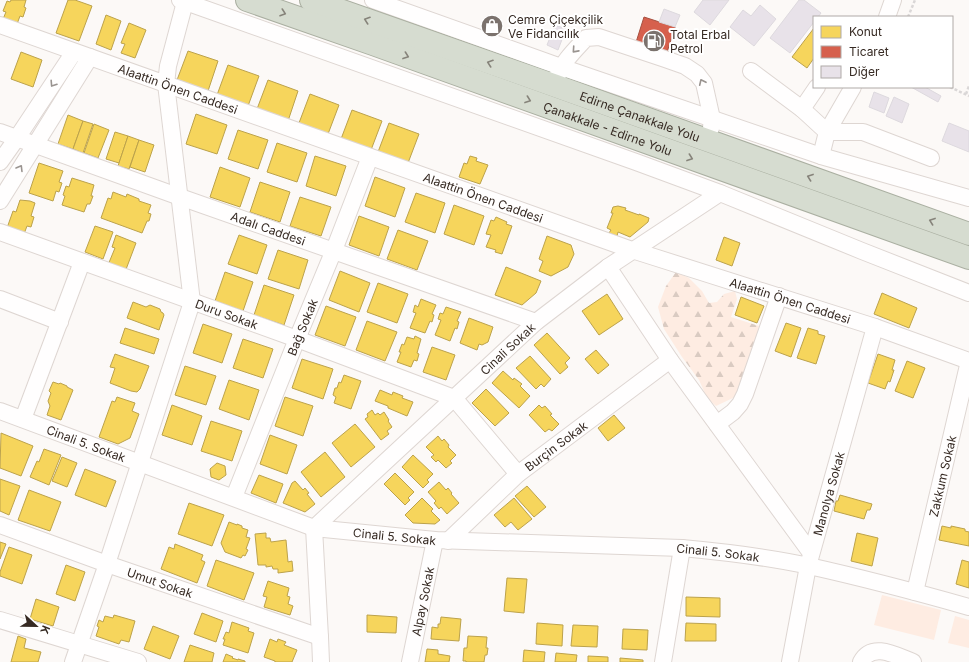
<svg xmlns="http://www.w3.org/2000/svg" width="969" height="662" font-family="Inter,sans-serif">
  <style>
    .forest { fill: url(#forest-firs) }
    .garden { fill: #feece2 }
    .homes { fill: #f6d55c; stroke: #bca24b }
    .shops { fill: #d6604d; stroke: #a65040 }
    .building { fill: #e8e2e9; stroke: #ddd9de }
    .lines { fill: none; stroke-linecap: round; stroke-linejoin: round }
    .minor-casing { stroke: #ded6d2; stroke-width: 18 }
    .highway-casing { stroke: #aaafa1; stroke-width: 24 }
    .path { stroke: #dad7d7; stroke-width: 2.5; stroke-dasharray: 3 2; stroke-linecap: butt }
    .minor { stroke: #fffefe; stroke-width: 16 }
    .highway { stroke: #d6dcd0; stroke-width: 22 }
    .oneway { stroke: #86837a }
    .oneway2 { stroke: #9a9490 }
    .labels { text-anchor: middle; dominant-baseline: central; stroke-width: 4; stroke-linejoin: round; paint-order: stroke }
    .poi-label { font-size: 12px; fill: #362a23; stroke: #fff; text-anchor: start }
    .street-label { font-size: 12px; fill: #362a23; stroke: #fff }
  </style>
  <defs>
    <pattern id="forest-firs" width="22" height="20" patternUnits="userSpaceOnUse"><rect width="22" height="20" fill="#feece2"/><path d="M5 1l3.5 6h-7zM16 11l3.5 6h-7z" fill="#dacbc2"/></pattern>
  </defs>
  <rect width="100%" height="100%" fill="#fcf9f7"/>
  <path class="forest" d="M676 272 689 278 702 291 709 303 717 302 724 294 735 291 737 299 731 317 759 326 753 351 744 378 735 397 716 406 707 398 699 380 682 357 664 329 658 307 666 286Z"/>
  <g class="garden">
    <path d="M882 595 941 610 934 640 874 625Z"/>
    <path d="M955 616 969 620V648L948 643Z"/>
  </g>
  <g class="homes">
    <path d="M11 0H26L24 7 26 8 23 17 20 16 17 24 3 19 6 12 3 11 7 1 10 2Z"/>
    <path d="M68 0H75L92 6 79 41 56 33Z"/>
    <path d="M106 15 121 21 111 50 96 44Z"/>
    <path d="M129 23 146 30 135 58 121 53 125 44 121 43Z"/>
    <path d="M814 28V58L807 68 792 57Z"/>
    <path d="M188 51 218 61 208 91 177 80Z"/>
    <path d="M21 52 42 60 33 87 11 79Z"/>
    <path d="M228 65 259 76 248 106 217 95Z"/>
    <path d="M268 80 298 91 288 121 257 109Z"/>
    <path d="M310 94 339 105 328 134 299 123Z"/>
    <path d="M352 110 382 121 371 150 341 139Z"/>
    <path d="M196 114 227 125 217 154 186 144Z"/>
    <path d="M68 115 83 121 73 149 58 144Z"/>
    <path d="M83 121 93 124 83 153 73 149Z"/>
    <path d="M389 123 419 134 408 163 378 152Z"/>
    <path d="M94 124 109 130 98 158 84 153Z"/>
    <path d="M238 130 268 140 258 169 228 159Z"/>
    <path d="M115 132 128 136 119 163 106 159Z"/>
    <path d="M128 136 139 140 129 169 118 166Z"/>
    <path d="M139 140 154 145 145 172 130 167Z"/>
    <path d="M277 143 307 153 297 182 267 172Z"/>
    <path d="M315 156 346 166 336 196 306 186Z"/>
    <path d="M470 156 477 158 476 161 488 165 480 184 459 177 464 163 467 164Z"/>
    <path d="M39 163 63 171 59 182 62 183 59 192 56 191 53 201 29 193Z"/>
    <path d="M220 167 250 178 240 207 210 197Z"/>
    <path d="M375 177 405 188 395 217 365 206Z"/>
    <path d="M72 178 94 185 91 196H93L90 204H87L84 212 62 205 65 196 63 195 66 186 69 187Z"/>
    <path d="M260 182 290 192 280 222 250 212Z"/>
    <path d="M113 192 126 197 127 194 139 199V201L151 205 148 213 151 214 149 221H147L142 233 101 218 108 198 111 199Z"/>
    <path d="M416 193 445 203 435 233 405 222Z"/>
    <path d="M300 197 331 207 321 236 290 226Z"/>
    <path d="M20 200 30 201 35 203 31 216 34 217 31 227 27 226 24 234 7 228 13 211 16 212Z"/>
    <path d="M454 205 484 216 474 245 444 234Z"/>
    <path d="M618 206 626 208 625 210 639 215V214L649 218 648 222 630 237 618 232 617 236 609 233 611 230 607 228 613 213H611L613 207Z"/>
    <path d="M359 216 389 227 379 256 349 245Z"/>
    <path d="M496 217 507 222 506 224 512 226 502 254 495 252 496 250 486 247 491 235 486 234 491 220 494 221Z"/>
    <path d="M95 226 113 232 103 259 85 252Z"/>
    <path d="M398 230 428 241 417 270 387 259Z"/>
    <path d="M116 235 136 243 125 272 108 265 115 248 112 247Z"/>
    <path d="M239 235 267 245 257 274 228 264Z"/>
    <path d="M547 236 571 245 574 254 568 267 551 276 539 271 543 261 539 259Z"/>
    <path d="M724 237 740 243 732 266 716 260Z"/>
    <path d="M278 250 308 260 299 289 268 279Z"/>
    <path d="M506 267 541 281 536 293 522 305 495 295Z"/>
    <path d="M340 271 370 283 359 312 329 300Z"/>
    <path d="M225 272 253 282 243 311 215 301Z"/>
    <path d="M378 283 408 294 397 323 367 312Z"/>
    <path d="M264 285 294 295 284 325 254 315Z"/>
    <path d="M882 293 917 308 909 328 874 314Z"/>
    <path d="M607 294 623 319 599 335 582 311Z"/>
    <path d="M741 297 764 306 757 323 735 315Z"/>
    <path d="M421 299 436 305 432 314 434 315 432 322 430 321 425 333 410 328 416 313 413 312 415 305 418 307Z"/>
    <path d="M133 302 146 307 150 305 160 309 161 312 163 313 164 315 159 330 127 318Z"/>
    <path d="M326 306 356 317 345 346 315 335Z"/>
    <path d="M446 307 461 312 457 321 459 322 457 329 455 328 450 341 435 335 441 320 438 319 440 313 443 314Z"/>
    <path d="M469 318 493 327 488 342 482 345 479 344 477 350 460 343Z"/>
    <path d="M367 321 397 332 385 361 356 350Z"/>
    <path d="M786 323 801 328 791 357 775 351Z"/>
    <path d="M203 324 232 334 222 363 193 353Z"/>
    <path d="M125 328 159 339 154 354 120 343Z"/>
    <path d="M808 328 818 331V334L825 336 816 364 797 358Z"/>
    <path d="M547 333 570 358 565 363 568 367 560 374 534 345Z"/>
    <path d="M415 336 421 339 417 353 419 354 417 361 414 360 411 367 397 362 401 352H399L402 344 404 345 407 337 414 339Z"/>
    <path d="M243 339 273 349 263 378 233 368Z"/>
    <path d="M432 347 455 355 446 380 423 372Z"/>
    <path d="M596 350 609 365 598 374 585 359Z"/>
    <path d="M115 354 149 366 140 389 137 392 131 391 110 383 115 368 110 367Z"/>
    <path d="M878 354 895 360 892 370H894L890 382 888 381 885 389 868 383Z"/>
    <path d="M530 356 551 379 544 387 541 384 536 389 516 368Z"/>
    <path d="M302 359 333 369 323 399 292 388Z"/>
    <path d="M907 361 925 368 913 398 895 391Z"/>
    <path d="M185 366 216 376 206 405 175 395Z"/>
    <path d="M503 371 513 380 514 378 522 384 520 386 530 396 519 408 492 383Z"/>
    <path d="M344 375 361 381 351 409 334 403 336 397 333 395 335 388H337L339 382 341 383Z"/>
    <path d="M229 380 259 390 249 420 219 409Z"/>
    <path d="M53 382 59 384 60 383 67 386V387L73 390 61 420 47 415 50 406 48 401 51 393 49 391Z"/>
    <path d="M486 389 509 413 495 426 472 403Z"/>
    <path d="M380 390 392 395 393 392 403 396 402 398 413 402 407 416 388 408V406L375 401Z"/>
    <path d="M117 397 135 403 132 411 139 414 130 438 118 444 99 437 112 401 115 402Z"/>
    <path d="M285 397 313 406 303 436 275 426Z"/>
    <path d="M172 405 202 416 192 445 162 435Z"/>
    <path d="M539 405 542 408 545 406 552 414 550 415 559 424 552 431 549 429 545 432 529 415Z"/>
    <path d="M372 410 375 415 378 413 380 415 384 412 389 420 388 421 392 427 387 431 389 434 381 440 365 419 368 417 367 414Z"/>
    <path d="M614 415 625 428 608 441 598 428Z"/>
    <path d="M211 421 242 431 232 461 201 451Z"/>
    <path d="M355 424 375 447 351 467 332 443Z"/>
    <path d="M1 433 33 446 21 476 0 468Z"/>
    <path d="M270 435 297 445 287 474 260 464Z"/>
    <path d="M438 436 442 441 444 439 449 445 448 447 456 455 450 461 452 463 446 468 438 460 436 462 431 457 434 455 426 447Z"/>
    <path d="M44 449 61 455 49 485 30 477 37 461 39 462Z"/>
    <path d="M325 452 345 477 321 497 301 472Z"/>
    <path d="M413 455 433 474 427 480 429 482 423 488 402 467Z"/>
    <path d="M62 457 77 463 67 487 52 481Z"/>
    <path d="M217 463 225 466 226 475 219 480 211 477 210 469Z"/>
    <path d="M85 469 116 481 106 507 75 495Z"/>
    <path d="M395 473 414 492 408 498 410 500 405 505 384 484Z"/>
    <path d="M259 475 283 484 276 503 251 493Z"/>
    <path d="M0 479 20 486 9 515 0 511Z"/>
    <path d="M295 481 303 490 305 488 309 493 307 494 315 504 305 512 283 503 292 483Z"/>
    <path d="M439 482 446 490 448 488 452 493 451 494 459 503 447 514 441 507 439 509 434 503 436 501 428 492Z"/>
    <path d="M527 486 546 507 534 517 515 496Z"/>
    <path d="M29 490 61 502 50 531 18 520Z"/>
    <path d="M840 495 872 504 870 510H867L864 519 834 511 836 501H838Z"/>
    <path d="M422 498 433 509 431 511 440 520 435 524 413 523 405 515Z"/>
    <path d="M514 498 532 519 518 530 511 522 505 527 494 515Z"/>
    <path d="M189 503 224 515 212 546 178 534Z"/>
    <path d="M229 522 237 525V524L242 526V528L248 530 246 537 250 538 246 549 248 550 245 556 243 555 241 558 225 552 221 543Z"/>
    <path d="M942 526 951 528V526L965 529V531L969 532V546L939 540Z"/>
    <path d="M266 533V538H270L271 542 286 540 288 562 292 561 293 571 278 573V569H273L272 566 266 567V565H258L255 534Z"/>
    <path d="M857 533 878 538 872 566 851 561Z"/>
    <path d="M0 542 6 544 0 559Z"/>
    <path d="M175 544 203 555 201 560 205 562 197 583 161 569 169 547 174 549Z"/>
    <path d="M9 547 32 555 22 584 0 576V572Z"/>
    <path d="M216 560 254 573 244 600 207 586Z"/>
    <path d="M962 560 969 562V588L956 584Z"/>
    <path d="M66 565 85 572 75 601 56 594Z"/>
    <path d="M507 578 527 579 524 613 504 611Z"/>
    <path d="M268 581 289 588 287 596 290 597 288 604 293 606 290 615 264 607 267 597 263 596Z"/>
    <path d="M686 597 720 598V617L686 616Z"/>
    <path d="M36 599 59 607 53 626 30 619Z"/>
    <path d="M202 613 223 621 216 642 194 634Z"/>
    <path d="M114 615 135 621 129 642 121 640 119 644 96 636 99 627 97 626 99 620 103 622 105 616 113 618Z"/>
    <path d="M367 615 397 617 396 633 367 632Z"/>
    <path d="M441 617 461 619 459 641 431 639 432 627 438 628V624H440Z"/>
    <path d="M232 622 249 628 248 631 254 633 248 653 223 645 225 639H223L226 632 229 633Z"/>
    <path d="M537 623 563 625 562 646 536 644Z"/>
    <path d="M686 623 716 624V641H685Z"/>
    <path d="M573 625 598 626 597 647 571 646Z"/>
    <path d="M153 626 179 636 170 659 144 649Z"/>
    <path d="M623 629 648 630 647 650 622 649Z"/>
    <path d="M18 636 26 639 24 648 41 652 38 662H11Z"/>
    <path d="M468 636 487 637 486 648H488L487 655H485L484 662H466V661H463L464 648H467Z"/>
    <path d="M270 639 277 642 278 639 286 642 284 645 297 650 292 662H275V661L264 657Z"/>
    <path d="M190 645 214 653 212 662H184Z"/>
    <path d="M427 649 438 650V654L450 656 449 662H425Z"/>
    <path d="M524 650 545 652 544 662H523Z"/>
    <path d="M556 653 577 655 576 662H555Z"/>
    <path d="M226 654 233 657 232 658 238 660V659L245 661V662H223Z"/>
    <path d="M588 656 608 657V662H588Z"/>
    <path d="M620 658 643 660V662H620Z"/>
  </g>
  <path class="shops" d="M644 17 675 27 663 65 632 55Z"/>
  <g class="building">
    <path d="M703 0H729L710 25 694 12Z"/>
    <path d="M799 0H804L821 13 818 17H814V22L790 53 770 38Z"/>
    <path d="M760 5 776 19 754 46 730 27 743 10 751 16Z"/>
    <path d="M664 9 680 15 675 27 659 22Z"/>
    <path d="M555 25 566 29 558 50 547 45Z"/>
    <path d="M911 87H925L941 96 938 102Z"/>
    <path d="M874 92 889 98 884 113 869 107Z"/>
    <path d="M894 97 909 104 902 123 886 116Z"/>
    <path d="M949 123 969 131V152L942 141Z"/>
  </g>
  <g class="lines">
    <g class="minor-casing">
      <g id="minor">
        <path d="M180 0 636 162 720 193 862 251 969 293"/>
        <path d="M373 0 561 67 821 156 969 198"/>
        <path d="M887 17 893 0"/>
        <path id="s1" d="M0 25 632 250 875 327 969 361"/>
        <path d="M751 71 802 109 817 87"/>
        <path d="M557 77C563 61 575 50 586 38L599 37 665 59 685 66 697 74 704 83 712 119 711 128"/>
        <path d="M802 109 827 132H863L931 158"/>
        <path id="s2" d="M0 132 180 197 536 322"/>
        <path d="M821 156 827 132 853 87"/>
        <path d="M0 162 17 138 74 52"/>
        <path d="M0 201 90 57"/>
        <path id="s3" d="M0 232 297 339 454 398 518 474"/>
        <path d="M608 267 670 360 811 553"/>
        <path d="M0 299 60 322"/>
        <path id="s4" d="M0 411 314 528 435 540 682 548C725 552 768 557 809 566 863 578 916 592 969 607"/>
        <path d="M23 419 82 262"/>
        <path d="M717 424 733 412 740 404 745 394 779 296"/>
        <path id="s5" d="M234 497 297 339 334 250 370 157"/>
        <path id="s6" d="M0 525 107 564 320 637"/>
        <path id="s7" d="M448 541 518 474 670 360"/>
        <path id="s8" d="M915 592 969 361"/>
        <path d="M0 620 138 662"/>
        <path d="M73 662 107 564 192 302 166 84 168 66 185 2"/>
        <path id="s9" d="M321 662 320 637 314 528 536 322 608 267 720 193"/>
        <path id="s10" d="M410 662 435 540"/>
        <path d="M663 662 682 548"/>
        <path id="s11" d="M790 662 808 566 875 327"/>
        <path d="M861 662C872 641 897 656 913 662"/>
      </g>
    </g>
    <g class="highway-casing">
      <g id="highway">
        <path id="s12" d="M247 0 373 44 969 258"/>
        <path id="s13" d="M311 0 553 85 969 234"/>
      </g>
    </g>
    <g class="path">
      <path d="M908 17 915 0"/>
      <path d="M950 87 969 96"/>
      <path d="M966 94 969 86"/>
    </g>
    <use href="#minor" class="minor"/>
    <use href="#highway" class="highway"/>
  </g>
  <defs><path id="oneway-chevron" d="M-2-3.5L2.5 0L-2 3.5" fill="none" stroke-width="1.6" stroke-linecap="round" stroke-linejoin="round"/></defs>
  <g class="oneway">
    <use href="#oneway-chevron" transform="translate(283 13) rotate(19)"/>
    <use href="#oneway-chevron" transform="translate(367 20) rotate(-161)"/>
    <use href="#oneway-chevron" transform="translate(406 56) rotate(20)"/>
    <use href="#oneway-chevron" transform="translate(490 63) rotate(-161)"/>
    <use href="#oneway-chevron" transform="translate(528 100) rotate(20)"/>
    <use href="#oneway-chevron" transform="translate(690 158) rotate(20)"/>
    <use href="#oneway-chevron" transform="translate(810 177) rotate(-160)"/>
    <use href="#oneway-chevron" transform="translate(932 221) rotate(-160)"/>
  </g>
  <g class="oneway2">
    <use href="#oneway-chevron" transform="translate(575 50) rotate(132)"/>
    <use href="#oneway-chevron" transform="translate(702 82) rotate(-115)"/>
    <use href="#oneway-chevron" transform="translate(53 84) rotate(123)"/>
    <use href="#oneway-chevron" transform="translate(20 168) rotate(-59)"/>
  </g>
  <defs>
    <g id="shop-disc" transform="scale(1.15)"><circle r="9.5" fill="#7b726d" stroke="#fff"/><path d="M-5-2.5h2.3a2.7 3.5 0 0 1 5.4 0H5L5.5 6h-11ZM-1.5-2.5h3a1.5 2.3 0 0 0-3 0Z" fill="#fff"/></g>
    <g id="fuel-disc" transform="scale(1.15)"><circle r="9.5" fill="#7b726d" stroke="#fff"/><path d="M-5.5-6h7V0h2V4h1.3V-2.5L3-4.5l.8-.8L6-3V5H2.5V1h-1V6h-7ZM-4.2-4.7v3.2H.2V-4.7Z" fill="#fff"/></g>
  </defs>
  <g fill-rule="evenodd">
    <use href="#shop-disc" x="492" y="26"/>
    <use href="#fuel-disc" x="654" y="41"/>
  </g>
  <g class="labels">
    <g class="poi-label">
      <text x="508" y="19">Cemre Çiçekçilik<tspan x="508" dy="14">Ve Fidancılık</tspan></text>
      <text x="670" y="34">Total Erbal<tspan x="670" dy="14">Petrol</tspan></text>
    </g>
    <g class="street-label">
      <text stroke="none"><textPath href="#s1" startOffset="189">Alaattin Önen Caddesi</textPath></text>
      <text stroke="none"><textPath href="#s13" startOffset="349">Edirne Çanakkale Yolu</textPath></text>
      <text stroke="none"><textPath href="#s12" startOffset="383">Çanakkale - Edirne Yolu</textPath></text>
      <text stroke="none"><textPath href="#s1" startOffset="513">Alaattin Önen Caddesi</textPath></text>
      <text stroke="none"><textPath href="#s2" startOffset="285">Adalı Caddesi</textPath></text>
      <text stroke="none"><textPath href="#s1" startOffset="837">Alaattin Önen Caddesi</textPath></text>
      <text stroke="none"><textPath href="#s3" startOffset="241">Duru Sokak</textPath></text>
      <text stroke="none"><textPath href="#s5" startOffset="183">Bağ Sokak</textPath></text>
      <text stroke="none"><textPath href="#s9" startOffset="398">Cinali Sokak</textPath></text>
      <text stroke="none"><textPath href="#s4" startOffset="92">Cinali 5. Sokak</textPath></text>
      <text stroke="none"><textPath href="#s7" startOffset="144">Burçin Sokak</textPath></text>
      <text stroke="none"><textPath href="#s8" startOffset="119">Zakkum Sokak</textPath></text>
      <text stroke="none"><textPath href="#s11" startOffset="173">Manolya Sokak</textPath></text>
      <text stroke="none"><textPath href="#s4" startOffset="416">Cinali 5. Sokak</textPath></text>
      <text stroke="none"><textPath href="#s4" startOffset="740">Cinali 5. Sokak</textPath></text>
      <text stroke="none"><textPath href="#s6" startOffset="170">Umut Sokak</textPath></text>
      <text stroke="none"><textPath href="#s10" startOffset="62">Alpay Sokak</textPath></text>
    </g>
  </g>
  <rect x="813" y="16" width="140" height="72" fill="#ffffff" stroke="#afaaa7"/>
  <rect x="821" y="26" width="20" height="12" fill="#f6d55c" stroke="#afaaa7"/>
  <text x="849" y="36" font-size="12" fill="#362a23">Konut</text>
  <rect x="821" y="46" width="20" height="12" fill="#d6604d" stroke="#afaaa7"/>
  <text x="849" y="56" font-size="12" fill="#362a23">Ticaret</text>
  <rect x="821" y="66" width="20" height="12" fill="#e8e2e9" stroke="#afaaa7"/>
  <text x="849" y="76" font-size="12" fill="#362a23">Diğer</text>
  <g transform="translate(36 626) rotate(112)" stroke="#ffffff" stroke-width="3" paint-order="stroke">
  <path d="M0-3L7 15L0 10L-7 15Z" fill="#362a23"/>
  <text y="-6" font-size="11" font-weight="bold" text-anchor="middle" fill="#362a23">K</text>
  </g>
</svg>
